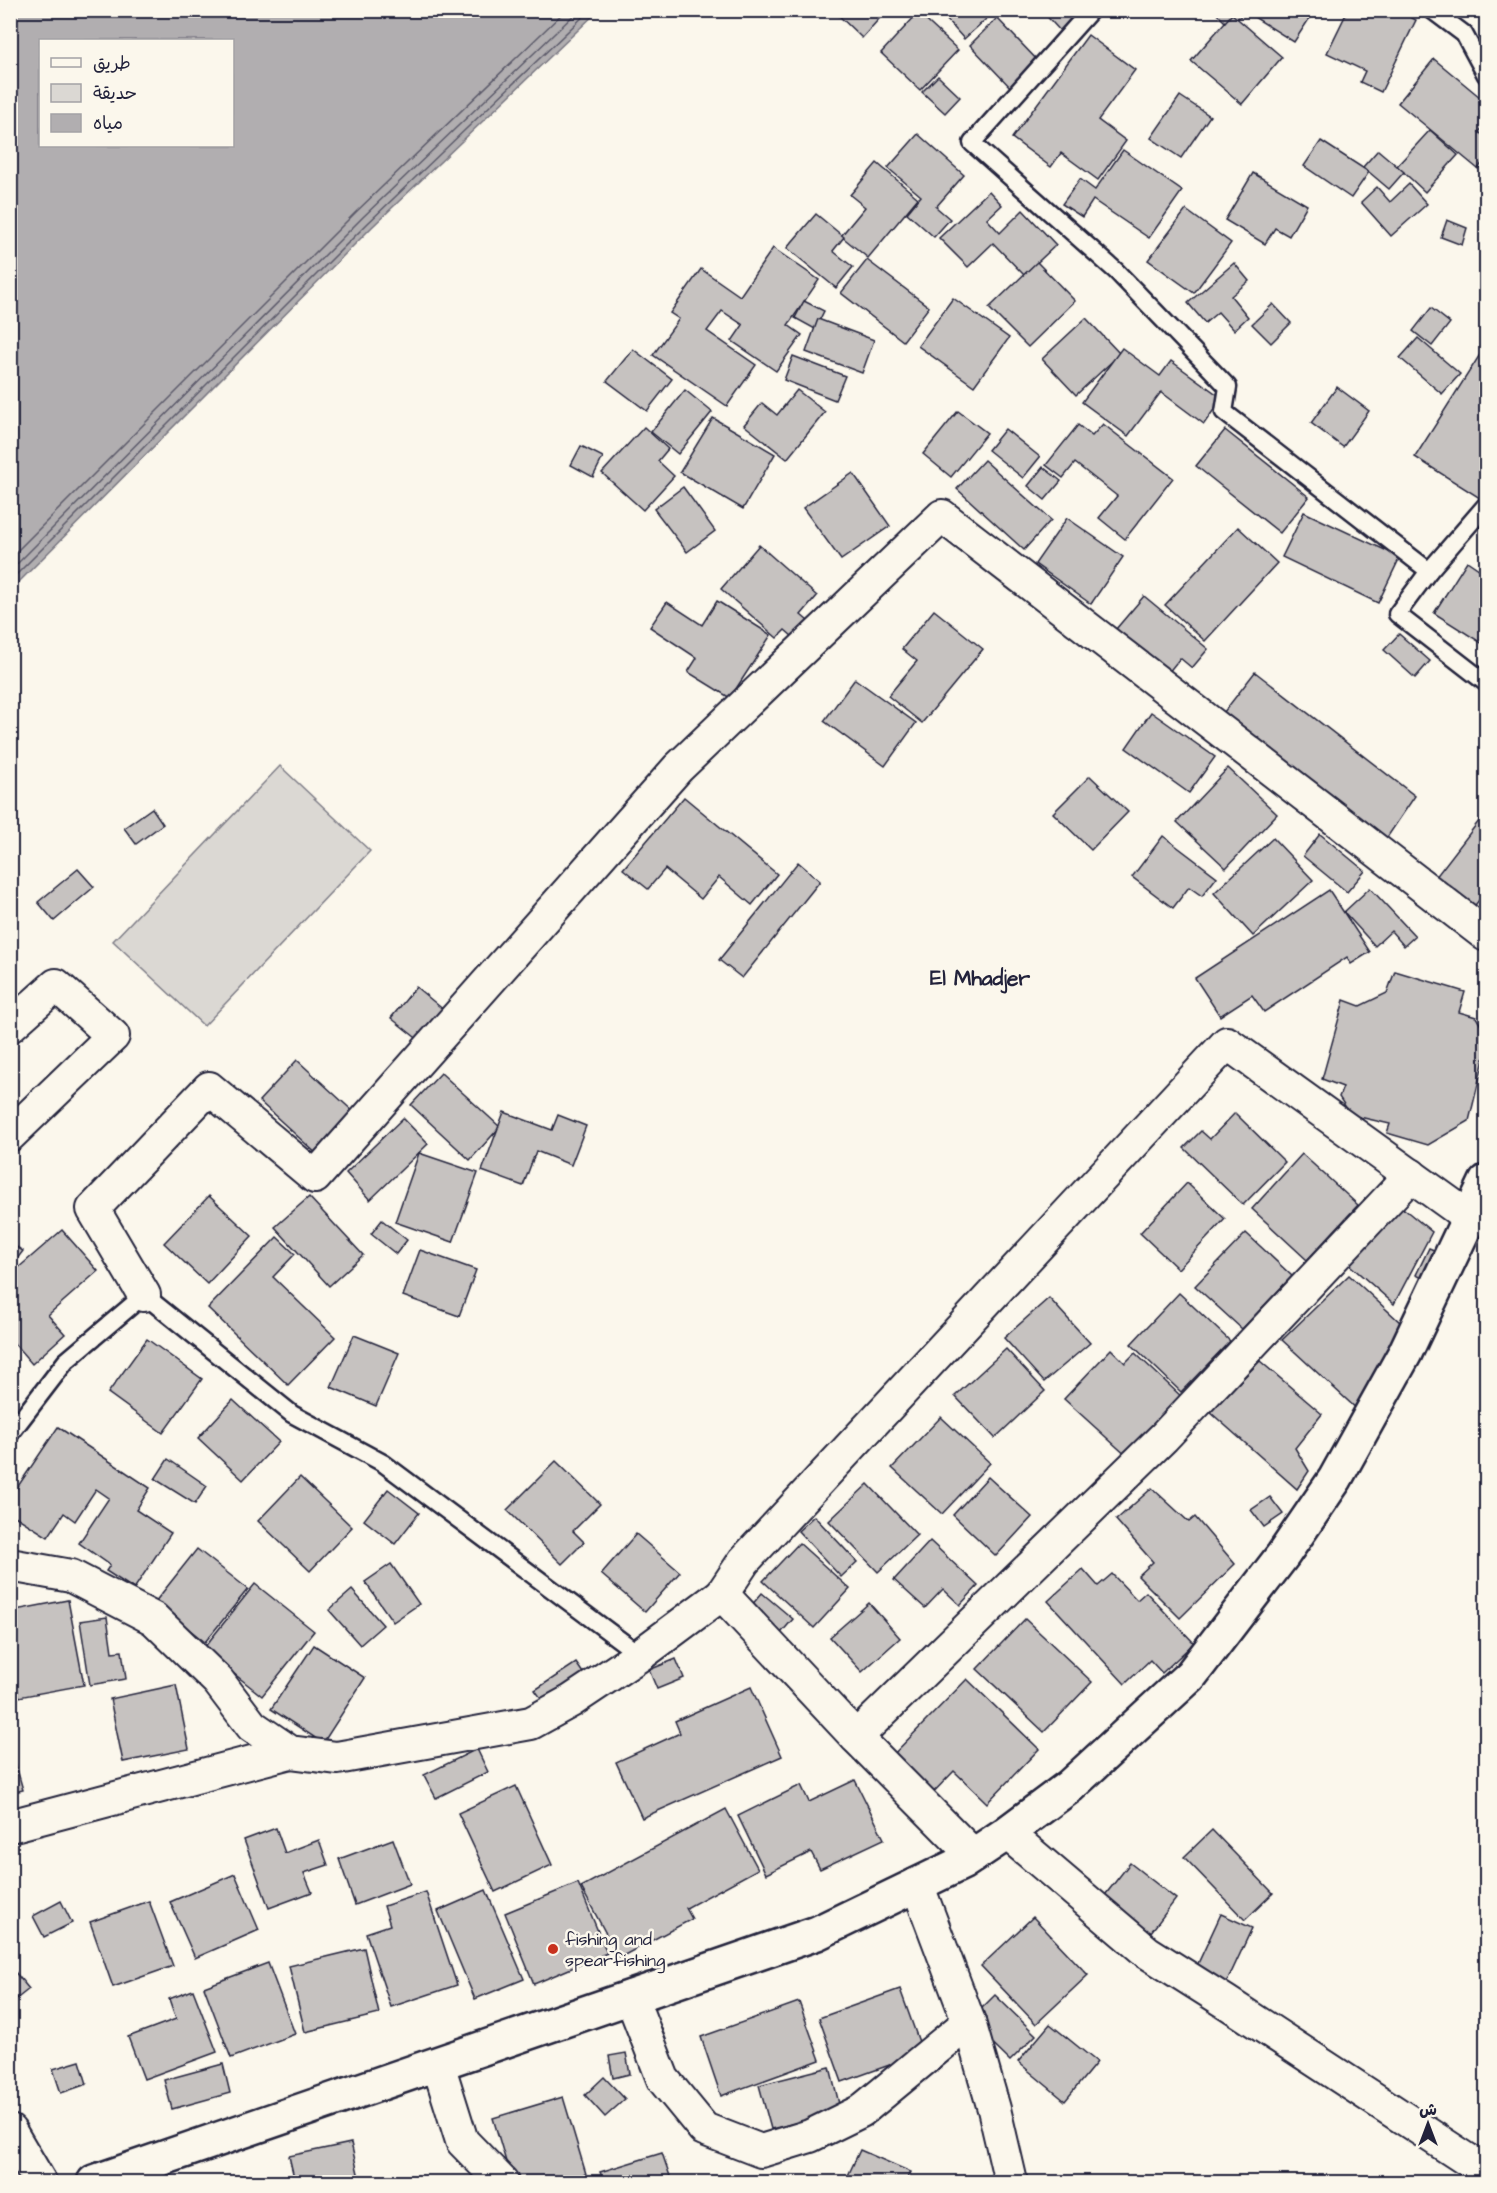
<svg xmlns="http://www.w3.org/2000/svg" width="1497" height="2193" font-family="'Architects Daughter','Playpen Sans Arabic',sans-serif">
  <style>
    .green { fill: #dbd8d3; stroke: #7e7d87; stroke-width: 1.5 }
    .water { fill: #b1aeb0; stroke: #787681; stroke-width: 1.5; fill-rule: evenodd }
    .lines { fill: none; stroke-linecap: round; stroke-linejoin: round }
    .shore { stroke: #5b5a6a; stroke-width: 1.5 }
    .building { fill: #c6c2c0; stroke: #22223b; stroke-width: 1.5 }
    .service-casing { stroke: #22223b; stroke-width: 21 }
    .minor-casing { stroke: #22223b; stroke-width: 36 }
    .primary-casing { stroke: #22223b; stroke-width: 38 }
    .service { stroke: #fbf7ec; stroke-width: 16 }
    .minor { stroke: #fbf7ec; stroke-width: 32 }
    .primary { stroke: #fbf7ec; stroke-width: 33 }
    .poi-dot { fill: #c8321e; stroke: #fbf7ec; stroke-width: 2 }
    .labels { text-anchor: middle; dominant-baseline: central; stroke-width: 5; stroke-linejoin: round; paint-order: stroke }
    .poi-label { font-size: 18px; fill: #22223b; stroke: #fbf7ec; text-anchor: start }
    .quarter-label { font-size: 21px; font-weight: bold; fill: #22223b; stroke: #fbf7ec }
  </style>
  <rect width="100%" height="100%" fill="#fbf7ec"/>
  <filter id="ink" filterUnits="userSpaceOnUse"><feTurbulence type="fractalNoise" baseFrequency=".0167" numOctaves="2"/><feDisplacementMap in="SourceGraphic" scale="12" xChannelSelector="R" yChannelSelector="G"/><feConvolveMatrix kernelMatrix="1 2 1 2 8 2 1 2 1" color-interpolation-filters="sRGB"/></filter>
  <g filter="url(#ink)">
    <path class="green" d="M280 766 370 851 204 1026 113 941Z"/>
    <path class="water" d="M11 10H598V11L372 227 11 590ZM40 40H232V146H40Z"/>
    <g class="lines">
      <g class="shore">
        <path d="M10 558 357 211 566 10"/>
        <path d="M10 571 363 217 579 10"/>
        <path d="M10 581 368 223 590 10"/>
      </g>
    </g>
    <g class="building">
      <path d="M837 10H887L862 38 835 12Z"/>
      <path d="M938 10H996L964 39Z"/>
      <path d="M1041 10H1091L1064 35Z"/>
      <path d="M1213 10H1246L1230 27Z"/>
      <path d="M1258 10H1315L1294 42 1254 17Z"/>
      <path d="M1348 10H1397L1416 20 1381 92 1360 82 1365 71 1327 53Z"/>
      <path d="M918 13 958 50 920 90 881 53Z"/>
      <path d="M1232 14 1282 57 1242 104 1191 61Z"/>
      <path d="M997 18 1040 63 1012 89 970 45Z"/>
      <path d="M1088 35 1135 70 1098 120 1126 141 1098 180 1061 153 1051 167 1012 138Z"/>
      <path d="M1434 59 1486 102V124L1479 132 1486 138V158L1478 169 1398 103Z"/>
      <path d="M938 76 960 97 945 113 922 92Z"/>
      <path d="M1180 96 1210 116 1181 158 1151 138Z"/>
      <path d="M1430 130 1458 155 1425 192 1397 166Z"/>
      <path d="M918 134 964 175 936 207 950 219 934 237 907 213 921 196 888 168Z"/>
      <path d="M1321 141 1369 172 1351 198 1304 166Z"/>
      <path d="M1123 150 1182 191 1149 238 1093 200 1082 217 1062 204 1080 179 1095 190Z"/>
      <path d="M1378 150 1404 172 1389 189 1363 167Z"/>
      <path d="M877 163 918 198 868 258 841 236 865 207 850 195Z"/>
      <path d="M1253 173 1307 205 1289 236 1275 228 1265 244 1225 220Z"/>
      <path d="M1409 184 1427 204 1391 236 1361 202 1377 187 1390 202Z"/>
      <path d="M989 191 1002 205 987 219 1000 233 1023 210 1056 245 1024 275 993 243 968 267 939 238Z"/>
      <path d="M1186 210 1231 243 1194 293 1148 260Z"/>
      <path d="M816 214 844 237 833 251 853 267 836 288 787 248Z"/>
      <path d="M1447 220 1467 228 1462 245 1441 237Z"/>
      <path d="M773 248 819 280 788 325 802 335 776 371 732 341 743 325 722 311 707 331 756 365 727 406 653 355 679 319 670 313 701 269 740 296Z"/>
      <path d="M867 260 929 307 903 341 841 293Z"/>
      <path d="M1037 262 1075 301 1028 347 989 308Z"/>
      <path d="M1234 263 1249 281 1231 296 1248 317 1234 330 1218 312 1205 323 1188 303Z"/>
      <path d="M953 298 1009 338 974 386 918 346Z"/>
      <path d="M804 301 824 311 815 329 795 318Z"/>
      <path d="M1273 304 1291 323 1271 343 1252 324Z"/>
      <path d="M1431 308 1450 323 1432 346 1413 331Z"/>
      <path d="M1086 318 1120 354 1076 395 1042 359Z"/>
      <path d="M818 319 874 340 862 373 806 352Z"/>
      <path d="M1418 338 1460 374 1442 394 1400 358Z"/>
      <path d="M1486 345V502L1415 457Z"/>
      <path d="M1122 348 1160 376 1171 361 1222 398 1204 424 1161 392 1128 436 1082 402Z"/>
      <path d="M633 349 672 379 647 411 607 381Z"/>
      <path d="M793 356 845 376 835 400 784 380Z"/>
      <path d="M1337 387 1369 411 1343 447 1311 423Z"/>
      <path d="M685 390 712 412 678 454 651 432Z"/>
      <path d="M797 390 825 412 787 459 744 425 762 403 777 415Z"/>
      <path d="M958 411 987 433 951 477 923 454Z"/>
      <path d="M713 418 775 454 743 509 680 472Z"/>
      <path d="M1103 424 1173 478 1125 539 1099 518 1117 496 1075 463 1063 478 1046 465 1078 425 1092 436Z"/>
      <path d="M644 427 668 449 658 461 674 476 643 510 602 473Z"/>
      <path d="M1005 429 1040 457 1023 478 988 450Z"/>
      <path d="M1225 430 1309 497 1280 533 1196 466Z"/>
      <path d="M581 446 603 457 593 477 571 465Z"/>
      <path d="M984 460 1051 520 1024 550 957 489Z"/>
      <path d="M1043 467 1061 481 1045 500 1028 486Z"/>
      <path d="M853 473 890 526 841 560 803 508Z"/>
      <path d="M683 487 715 531 687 552 654 509Z"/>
      <path d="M1304 512 1400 557 1378 603 1282 557Z"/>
      <path d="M1067 518 1123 557 1091 604 1035 564Z"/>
      <path d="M1238 527 1277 563 1205 641 1165 605Z"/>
      <path d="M759 545 817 596 801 615 814 626 800 643 785 630 777 638 721 589Z"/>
      <path d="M1467 561 1486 574V646L1434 613Z"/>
      <path d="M1144 596 1208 649 1192 668 1180 658 1168 673 1116 629Z"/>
      <path d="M717 601 771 635 730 698 688 672 697 658 650 627 667 602 702 625Z"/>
      <path d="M934 610 983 649 922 723 888 696 917 661 902 649Z"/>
      <path d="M1399 634 1430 661 1415 678 1384 650Z"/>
      <path d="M1255 672 1415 796 1384 842 1220 717Z"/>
      <path d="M855 679 916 723 885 766 824 721Z"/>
      <path d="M1151 712 1215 757 1189 793 1126 748Z"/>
      <path d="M1228 768 1277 814 1226 868 1177 822Z"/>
      <path d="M1090 776 1128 812 1091 850 1053 813Z"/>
      <path d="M684 797 777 874 752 905 719 877 701 899 665 869 648 889 623 869Z"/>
      <path d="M152 808 163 824 136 844 124 828Z"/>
      <path d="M1486 812V891L1473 908 1435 878Z"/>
      <path d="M1320 834 1365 871 1347 892 1303 856Z"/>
      <path d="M1163 836 1217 877 1202 896 1189 887 1173 908 1132 877Z"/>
      <path d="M1273 838 1313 880 1253 936 1214 893Z"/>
      <path d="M798 862 820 881 742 978 719 960Z"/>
      <path d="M78 869 94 887 54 921 38 902Z"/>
      <path d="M1370 888 1415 936 1404 946 1391 931 1375 946 1344 912Z"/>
      <path d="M1329 890 1370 952 1351 964 1347 957 1264 1012 1252 995 1220 1016 1195 978Z"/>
      <path d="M1395 971 1465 992 1459 1012 1476 1017 1486 1034V1051L1469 1121 1428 1145 1387 1133 1390 1124 1351 1115 1339 1097 1343 1087 1322 1079 1344 1000 1360 1006 1387 993Z"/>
      <path d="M416 987 445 1011 420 1041 391 1018Z"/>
      <path d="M297 1060 357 1115 319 1156 259 1101Z"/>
      <path d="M441 1073 500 1127 470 1160 411 1105Z"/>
      <path d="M504 1112 552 1130 558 1115 586 1126 571 1165 536 1151 523 1186 482 1171Z"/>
      <path d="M1235 1113 1285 1162 1243 1205 1184 1148 1201 1131 1210 1139Z"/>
      <path d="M403 1118 428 1144 370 1200 346 1173Z"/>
      <path d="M419 1153 478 1173 453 1242 395 1222Z"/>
      <path d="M1302 1154 1358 1205 1307 1260 1252 1209Z"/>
      <path d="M1187 1183 1225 1219 1178 1269 1140 1233Z"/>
      <path d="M209 1196 252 1236 207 1284 164 1243Z"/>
      <path d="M309 1197 363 1255 329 1286 275 1227Z"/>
      <path d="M1404 1209 1432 1232 1394 1304 1344 1260 1388 1210Z"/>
      <path d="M382 1220 407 1240 396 1254 371 1234Z"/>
      <path d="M62 1230 98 1271 48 1315 65 1334 32 1364 12 1341 10 1343V1275Z"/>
      <path d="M1246 1233 1292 1276 1242 1329 1195 1286Z"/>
      <path d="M277 1237 295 1254 273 1277 335 1337 288 1385 208 1308Z"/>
      <path d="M10 1243 23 1251 10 1268Z"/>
      <path d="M1429 1248 1446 1255 1433 1283 1416 1275Z"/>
      <path d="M420 1250 476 1270 459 1316 403 1296Z"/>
      <path d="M1349 1275 1402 1324 1359 1411 1282 1340Z"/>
      <path d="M1179 1293 1230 1341 1181 1392 1131 1344Z"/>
      <path d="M1049 1298 1090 1343 1044 1382 1004 1338Z"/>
      <path d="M354 1335 399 1353 376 1406 331 1387Z"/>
      <path d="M147 1339 202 1379 163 1433 108 1393Z"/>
      <path d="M1006 1349 1045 1391 995 1438 955 1396Z"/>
      <path d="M1111 1349 1125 1363 1135 1353 1184 1399 1129 1458 1064 1399Z"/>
      <path d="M1260 1361 1322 1414 1295 1448 1309 1471 1297 1489 1210 1412Z"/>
      <path d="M233 1400 279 1442 243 1480 198 1438Z"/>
      <path d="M941 1417 990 1463 942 1514 892 1468Z"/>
      <path d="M58 1427 150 1488 136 1510 171 1533 134 1589 106 1571 110 1565 79 1543 109 1498 96 1489 75 1521 64 1513 48 1537 10 1513V1498Z"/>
      <path d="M168 1459 207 1486 195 1504 155 1479Z"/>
      <path d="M556 1461 600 1504 573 1531 584 1542 562 1564 507 1510Z"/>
      <path d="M300 1477 352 1527 310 1571 258 1521Z"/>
      <path d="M988 1477 1032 1517 996 1556 953 1515Z"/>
      <path d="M868 1484 917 1535 878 1572 829 1521Z"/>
      <path d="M1152 1488 1189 1522 1195 1517 1235 1564 1180 1618 1138 1576 1153 1562 1116 1520Z"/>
      <path d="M388 1489 419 1513 395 1544 364 1520Z"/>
      <path d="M1270 1497 1283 1514 1264 1527 1251 1510Z"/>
      <path d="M814 1516 857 1562 841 1577 798 1531Z"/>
      <path d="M636 1534 680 1572 645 1612 601 1574Z"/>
      <path d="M930 1541 978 1586 960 1605 943 1589 925 1608 894 1580Z"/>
      <path d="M799 1543 850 1589 814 1628 763 1581Z"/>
      <path d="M197 1549 248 1589 205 1642 155 1602Z"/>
      <path d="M391 1564 419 1604 393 1622 365 1582Z"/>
      <path d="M1083 1569 1098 1586 1112 1574 1137 1600 1146 1592 1194 1643 1162 1673 1150 1660 1125 1684 1048 1601Z"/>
      <path d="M255 1584 314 1631 262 1696 203 1649Z"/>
      <path d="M352 1590 383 1625 360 1645 329 1610Z"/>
      <path d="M762 1593 793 1619 775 1640 744 1614Z"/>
      <path d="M68 1600 84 1685 19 1697 10 1652V1611Z"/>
      <path d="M869 1603 900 1638 862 1672 830 1637Z"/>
      <path d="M107 1617 112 1652 122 1651 126 1679 90 1685 80 1621Z"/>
      <path d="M1025 1619 1092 1682 1044 1732 977 1669Z"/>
      <path d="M314 1645 365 1678 323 1743 271 1709Z"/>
      <path d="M676 1659 684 1678 657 1689 649 1670Z"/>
      <path d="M576 1663 590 1683 549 1709 535 1690Z"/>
      <path d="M967 1679 1039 1749 987 1803 954 1771 926 1800 887 1761Z"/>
      <path d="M176 1685 189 1749 123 1762 110 1699Z"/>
      <path d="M751 1687 782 1756 642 1818 616 1762 680 1733 675 1721Z"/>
      <path d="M10 1744 23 1790 10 1793Z"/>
      <path d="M477 1749 488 1772 436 1798 424 1775Z"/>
      <path d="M855 1780 884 1839 820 1869 811 1852 766 1874 738 1816 801 1785 809 1802Z"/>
      <path d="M516 1786 552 1865 495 1892 458 1813Z"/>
      <path d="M726 1809 758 1869 686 1908 692 1919 619 1958 581 1887Z"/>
      <path d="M276 1828 285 1853 319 1840 328 1865 304 1873 312 1892 269 1908 244 1840Z"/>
      <path d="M1212 1830 1273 1893 1245 1920 1184 1857Z"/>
      <path d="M393 1839 410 1884 355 1905 339 1859Z"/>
      <path d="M1130 1863 1176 1899 1148 1936 1102 1899Z"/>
      <path d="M235 1874 259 1930 195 1958 170 1902Z"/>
      <path d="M578 1883 607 1953 534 1984 505 1913Z"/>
      <path d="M486 1890 524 1979 475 1999 438 1911Z"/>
      <path d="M426 1892 457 1985 391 2007 366 1933 390 1925 384 1906Z"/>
      <path d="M61 1901 72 1923 44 1937 33 1916Z"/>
      <path d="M149 1901 173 1966 113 1987 90 1922Z"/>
      <path d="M1221 1914 1252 1928 1226 1984 1195 1970Z"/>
      <path d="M1033 1917 1088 1975 1036 2024 981 1966Z"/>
      <path d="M364 1948 379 2014 305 2032 289 1966Z"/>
      <path d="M268 1963 295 2034 231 2058 204 1987Z"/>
      <path d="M10 1966 29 1989 10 2004Z"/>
      <path d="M900 1989 923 2053 842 2082 819 2018Z"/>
      <path d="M193 1990 217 2052 144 2079 128 2037 176 2019 169 1999Z"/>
      <path d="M995 1995 1036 2035 1010 2061 969 2021Z"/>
      <path d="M799 2002 820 2060 721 2096 701 2037Z"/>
      <path d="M1050 2024 1097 2062 1065 2101 1018 2062Z"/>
      <path d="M626 2053 630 2074 613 2078 609 2056Z"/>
      <path d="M80 2061 87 2084 61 2093 53 2069Z"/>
      <path d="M223 2064 230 2093 172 2109 164 2080Z"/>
      <path d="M830 2067 841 2112 771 2129 759 2085Z"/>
      <path d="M604 2077 625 2099 605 2117 585 2095Z"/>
      <path d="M563 2097 586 2174 558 2182H512L493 2118Z"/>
      <path d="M351 2143 360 2182H295L289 2156Z"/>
      <path d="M860 2150 911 2172 906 2182H845Z"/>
      <path d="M662 2153 672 2182H604L600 2172Z"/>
    </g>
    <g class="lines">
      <g class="service-casing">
        <g id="service">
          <path d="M1091 10 972 143 1116 271 1228 387 1224 412 1429 571 1486 505"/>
          <path d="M1432 10 1464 34 1486 75"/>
          <path d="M1429 571 1397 614 1486 683"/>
          <path d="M10 1434 66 1361 144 1295 292 1414 383 1463 640 1655"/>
        </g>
      </g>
      <g class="minor-casing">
        <g id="minor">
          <path d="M10 1026 56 985 113 1036 10 1135"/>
          <path d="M144 1295 93 1209 209 1088 315 1177 678 768 942 516 1486 935"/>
          <path d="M10 1565 71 1576 154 1619 218 1681 252 1726 290 1752 337 1758 531 1723 571 1701 640 1655 722 1594 856 1737 974 1856"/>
          <path d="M722 1594 744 1561 1227 1043 1470 1218"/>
          <path d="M856 1737 1164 1437 1411 1175"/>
          <path d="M10 1826 290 1752"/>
          <path d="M1007 1833 1147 1952 1226 2002 1486 2172"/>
          <path d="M917 1884 969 2022 994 2109 1011 2182"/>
          <path d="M631 1997 663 2079 704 2129 761 2151 810 2136 861 2111 969 2022"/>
          <path d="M438 2064 462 2141 502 2182"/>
          <path d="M10 2131 40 2182"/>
        </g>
      </g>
      <g class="primary-casing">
        <path id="primary" d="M94 2182 817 1933 962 1863 1007 1833 1070 1786 1191 1675 1283 1555 1335 1479 1405 1353 1486 1182"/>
      </g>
      <use href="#service" class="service"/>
      <use href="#minor" class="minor"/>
      <use href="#primary" class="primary"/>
    </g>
  </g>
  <circle class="poi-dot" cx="553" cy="1949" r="6"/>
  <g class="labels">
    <g class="poi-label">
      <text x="565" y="1939">fishing and<tspan x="565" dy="21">spearfishing</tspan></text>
    </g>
    <g class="quarter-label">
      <text x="980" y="978">El Mhadjer</text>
    </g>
  </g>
  <rect width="1497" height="2193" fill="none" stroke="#fbf7ec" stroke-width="36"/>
  <rect x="18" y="18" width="1461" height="2157" fill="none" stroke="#22223b" stroke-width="2" filter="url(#ink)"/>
  <rect x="39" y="39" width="195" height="108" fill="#fbf7ec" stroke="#a4a2a5" stroke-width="1.5"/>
  <rect x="51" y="58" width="30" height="9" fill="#fbf7ec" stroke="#a4a2a5" stroke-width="1.5"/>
  <text x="93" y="69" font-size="18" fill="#22223b">طريق</text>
  <rect x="51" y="84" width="30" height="18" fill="#dbd8d3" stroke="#a4a2a5" stroke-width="1.5"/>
  <text x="93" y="99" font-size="18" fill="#22223b">حديقة</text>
  <rect x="51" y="114" width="30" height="18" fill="#b1aeb0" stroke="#a4a2a5" stroke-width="1.5"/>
  <text x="93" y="129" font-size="18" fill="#22223b">مياه</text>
  <g transform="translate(1428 2124)" stroke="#fbf7ec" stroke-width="4.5" paint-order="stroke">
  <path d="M0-4.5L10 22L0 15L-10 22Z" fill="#22223b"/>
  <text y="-9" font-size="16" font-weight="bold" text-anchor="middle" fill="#22223b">ش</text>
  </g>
</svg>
